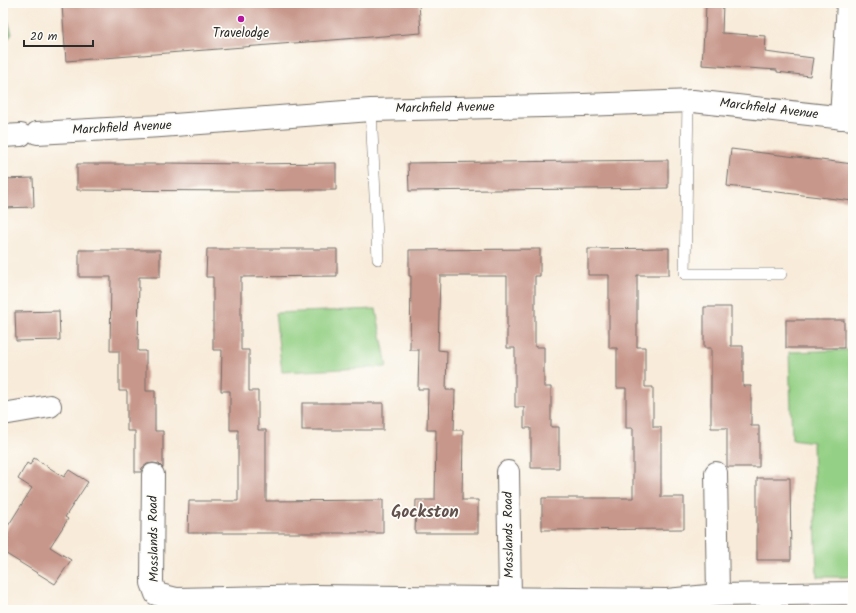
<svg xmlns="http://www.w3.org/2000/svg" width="856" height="613" font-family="Kalam,sans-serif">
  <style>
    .green { fill: #94d085; stroke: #607e58 }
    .forest { fill: #77b272; stroke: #516e4e }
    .building { fill: #c8978b }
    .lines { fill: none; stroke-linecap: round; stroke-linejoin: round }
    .lane-casing { stroke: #736e68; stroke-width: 12 }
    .street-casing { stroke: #736e68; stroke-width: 24 }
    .lane { stroke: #fff; stroke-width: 11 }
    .street { stroke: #fff; stroke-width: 22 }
    .poi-dot { fill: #b5179e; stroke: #fdfcf7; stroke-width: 1.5 }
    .labels { text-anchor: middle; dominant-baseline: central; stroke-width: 3.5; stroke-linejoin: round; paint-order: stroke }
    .poi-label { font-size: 13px; fill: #2b2b2b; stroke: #fdfcf7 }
    .street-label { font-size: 13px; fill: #2b2b2b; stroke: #fdfcf7 }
    .district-label { font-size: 17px; font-weight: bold; fill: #62514d; stroke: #fdfcf7 }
  </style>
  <rect width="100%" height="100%" fill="#fdfcf7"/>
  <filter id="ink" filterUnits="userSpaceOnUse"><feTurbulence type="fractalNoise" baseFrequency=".025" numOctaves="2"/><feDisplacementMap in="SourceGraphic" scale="8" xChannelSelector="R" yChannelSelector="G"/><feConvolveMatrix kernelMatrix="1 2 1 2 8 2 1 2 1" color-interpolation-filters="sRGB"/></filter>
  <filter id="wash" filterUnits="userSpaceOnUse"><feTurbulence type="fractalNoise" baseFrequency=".012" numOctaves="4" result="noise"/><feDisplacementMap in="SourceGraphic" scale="16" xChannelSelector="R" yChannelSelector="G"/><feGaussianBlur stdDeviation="0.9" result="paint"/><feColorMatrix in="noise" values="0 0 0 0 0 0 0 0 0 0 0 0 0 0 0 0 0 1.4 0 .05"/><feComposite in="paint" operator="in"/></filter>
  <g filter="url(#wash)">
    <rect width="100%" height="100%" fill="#f8ebd9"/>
    <g class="green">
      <path d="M376 309 387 367 282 372 275 313Z"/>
      <path d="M852 339H853V577H817L813 442 792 439 789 352 848 350Z"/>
    </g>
    <path class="forest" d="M3 3 12 34 6 42H3Z"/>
    <g id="blocks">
      <g class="building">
        <path d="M88 3H419L421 33 66 61 62 5Z"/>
        <path d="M706 3H723L722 33 766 36 765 52 813 58 810 76 777 72V70L702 65 704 32H705Z"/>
        <path d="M731 149 853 164V201L727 186Z"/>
        <path d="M668 160V188L409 191 408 163Z"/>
        <path d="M166 163 247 164 336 163V190H295L247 191 77 190V164H166Z"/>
        <path d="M33 178 34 207 3 208V179Z"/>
        <path d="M669 248V275H637V347H645V387H653V427H661V497H684V529L542 530V498H633V428H626V388H617V348H609V275H588V249Z"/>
        <path d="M207 249H337V276L241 277V350H249V391H258V430H266V501L383 500V533H188L189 501H238V430H230V391H221L222 350H213V277H206Z"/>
        <path d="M540 249V276H535V347H544V387H551V427H559V468H531V428H524V407H515V348H507V276H440L438 350 447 351 446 390H455L454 430H463L462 500H478V533H415L416 500H435L436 430H427L428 389H418L419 350H410L411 276H409V250Z"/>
        <path d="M79 250H160V277H139L138 351H146V391H155V431H163V468L159 464 153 463 147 464 142 468 141 472H135V431H127V391H119V351H110L111 277H79Z"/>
        <path d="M704 307H731V346H743V386H751V426H759V467H727V428H711V348H704Z"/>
        <path d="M59 311 60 340 16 341 15 312Z"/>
        <rect x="786" y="320" width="58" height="28"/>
        <rect x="302" y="403" width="81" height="27"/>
        <path d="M34 458 64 477 69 470 88 482 65 517 68 519 50 547 71 560 55 584 3 552V534L32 488 18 479 27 463 30 465Z"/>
        <path d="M757 478H790L791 560H757Z"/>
      </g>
    </g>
  </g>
  <g filter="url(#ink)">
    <use href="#blocks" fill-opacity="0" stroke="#736e68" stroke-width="1"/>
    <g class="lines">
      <g class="lane-casing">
        <g id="lane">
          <path d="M688 101 685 274H781"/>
          <path d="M371 110 378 259"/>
        </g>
      </g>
      <g class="street-casing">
        <g id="street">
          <path d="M841 118 848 3"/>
          <path d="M37 133 161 126 371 110 583 105 693 101 853 119"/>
          <path d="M3 136 21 135"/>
          <path d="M3 414 50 406"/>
          <path d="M508 472 510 598"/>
          <path d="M716 473 718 595"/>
          <path d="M153 475 152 583 156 594 176 599 313 596 667 600 718 595 853 593"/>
        </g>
      </g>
      <use href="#lane" class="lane"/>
      <use href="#street" class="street"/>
    </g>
  </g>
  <circle class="poi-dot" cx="241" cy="19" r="4"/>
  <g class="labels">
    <g class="poi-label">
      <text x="241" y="33">Travelodge</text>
    </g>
    <g class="street-label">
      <text transform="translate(445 108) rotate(-1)">Marchfield Avenue</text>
      <text transform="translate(769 109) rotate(7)">Marchfield Avenue</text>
      <text transform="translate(122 128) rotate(-3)">Marchfield Avenue</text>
      <text transform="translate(509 535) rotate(-91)">Mosslands Road</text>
      <text transform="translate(154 539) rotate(-91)">Mosslands Road</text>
    </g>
    <g class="district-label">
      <text x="425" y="512">Gockston</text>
    </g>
  </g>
  <rect width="856" height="613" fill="none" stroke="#fdfcf7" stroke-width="16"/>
  <path d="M24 40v6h69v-6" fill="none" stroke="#2b2b2b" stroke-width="2"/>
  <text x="30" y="40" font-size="12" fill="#2b2b2b" stroke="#fdfcf7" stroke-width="3" paint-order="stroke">20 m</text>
</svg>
